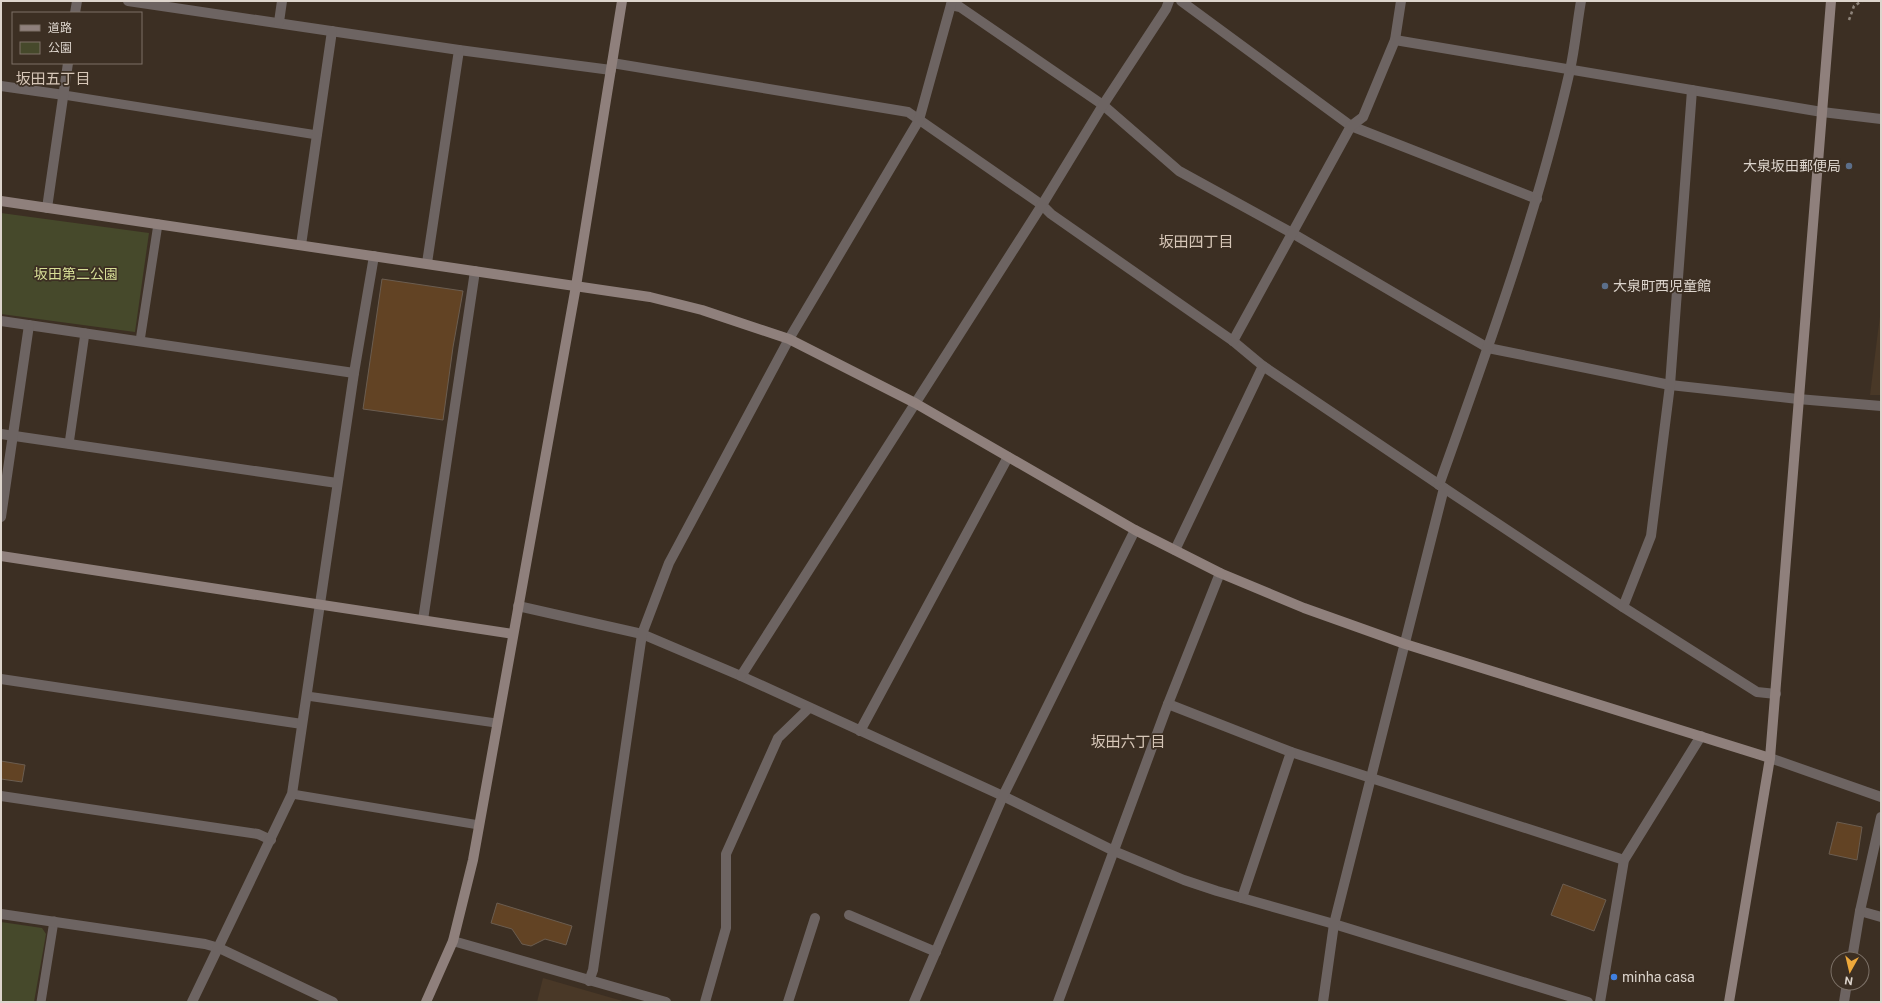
<svg xmlns="http://www.w3.org/2000/svg" width="1882" height="1003" font-family="'Public Sans','Noto Sans JP',sans-serif">
  <style>
    .built { fill: #493827 }
    .green { fill: #46492b }
    .building { fill: #624324; stroke: #6b5d50 }
    .lines { fill: none; stroke-linecap: round; stroke-linejoin: round }
    .path { stroke: #8e847a; stroke-width: 2.5; stroke-dasharray: 3 3; stroke-linecap: butt }
    .lane { stroke: #6d6462; stroke-width: 9 }
    .street { stroke: #6d6462; stroke-width: 10 }
    .secondary { stroke: #8f807c; stroke-width: 10 }
    .service-dot { fill: #5c6f8a; stroke: #3c2f23; stroke-width: 1.5 }
    .shop-dot { fill: #3f7fe0; stroke: #3c2f23; stroke-width: 1.5 }
    .labels { text-anchor: middle; dominant-baseline: central; stroke-width: 3.5; stroke-linejoin: round; paint-order: stroke }
    .poi-label { font-size: 14px; fill: #ddd5cd; stroke: #3c2f23; text-anchor: start }
    .park-label { font-size: 14px; fill: #d7de96; stroke: #3c2f23 }
    .neighbourhood-label { font-size: 15px; fill: #d6c6b7; stroke: #3c2f23 }
  </style>
  <rect width="100%" height="100%" fill="#3c2f23"/>
  <g class="built">
    <path d="M1881 308V395H1870Z"/>
    <path d="M543 978 626 1002H537Z"/>
  </g>
  <g class="green">
    <path d="M1 213 149 233 135 332 1 314Z"/>
    <path d="M1 922 42 928 46 934 34 1002H1Z"/>
  </g>
  <g class="building">
    <path d="M382 279 463 291 453 347 443 420 363 409Z"/>
    <path d="M1 761 25 765 22 782 1 779Z"/>
    <path d="M1837 822 1862 827 1857 860 1829 854Z"/>
    <path d="M1563 884 1606 900 1594 931 1551 915Z"/>
    <path d="M497 903 572 926 566 945 545 939 531 946 522 944 512 929 491 923Z"/>
  </g>
  <g class="lines">
    <path class="path" d="M1849 20 1854 6 1862 1"/>
    <g class="lane">
      <path d="M64 95 317 135"/>
      <path d="M140 341 158 224"/>
      <path d="M69 444 85 333"/>
      <path d="M307 696 496 723"/>
      <path d="M292 794 479 825"/>
      <path d="M41 1002 54 921"/>
    </g>
    <g class="street">
      <path d="M128 1 459 50 611 70"/>
      <path d="M1181 1 1351 126 1537 199"/>
      <path d="M951 5 960 7 1103 105 1179 171 1292 233 1488 348 1670 385 1798 399 1881 406"/>
      <path d="M75 13 77 1"/>
      <path d="M279 22 282 1"/>
      <path d="M1395 40 1822 112 1881 119"/>
      <path d="M612 63 908 112 1042 205 1051 214 1233 341 1263 366 1444 488 1623 607 1757 692 1776 694"/>
      <path d="M1 86 64 95"/>
      <path d="M47 208 68 63"/>
      <path d="M301 245 332 31"/>
      <path d="M427 263 459 50"/>
      <path d="M1 321 354 373"/>
      <path d="M1233 341 1351 126 1363 117 1395 40 1401 1"/>
      <path d="M1 434 337 483"/>
      <path d="M1439 485C1488 348 1538 212 1570 70 1575 47 1577 24 1581 1"/>
      <path d="M1 517 29 325"/>
      <path d="M1175 550 1263 366"/>
      <path d="M518 606 642 634 741 676 1003 796 1114 851 1184 880 1217 891 1334 924 1588 1002"/>
      <path d="M1623 607 1651 536 1670 385 1692 90"/>
      <path d="M423 620 475 271"/>
      <path d="M741 676 1042 205 1103 105 1166 9 1169 1"/>
      <path d="M1 679 302 724"/>
      <path d="M1168 704 1291 752 1624 860"/>
      <path d="M860 731 1008 457"/>
      <path d="M1770 758 1881 797"/>
      <path d="M1 796 258 834 271 840"/>
      <path d="M1242 898 1291 752"/>
      <path d="M1860 911 1881 917"/>
      <path d="M1 914 205 944 219 948 333 1002"/>
      <path d="M849 915 936 952"/>
      <path d="M453 941 666 1002"/>
      <path d="M1852 959 1860 911 1881 817"/>
      <path d="M589 981 593 970 642 634 669 563 789 339 919 120 952 1"/>
      <path d="M192 1002 292 794 354 373 374 256"/>
      <path d="M705 1002 726 928V854L778 738 809 708"/>
      <path d="M788 1002 815 918"/>
      <path d="M914 1002 1003 796 1135 530"/>
      <path d="M1058 1002 1168 704 1220 573"/>
      <path d="M1323 1002 1334 924 1444 488"/>
      <path d="M1600 1002 1624 860 1701 736"/>
      <path d="M1844 1002 1847 983"/>
    </g>
    <g class="secondary">
      <path d="M1 201 602 290 650 297 702 310 789 339 915 403 1135 530 1220 573 1304 608 1405 644 1770 758"/>
      <path d="M1 556 513 634"/>
      <path d="M426 1002 453 941 473 860 576 286 622 1"/>
      <path d="M1729 1002 1770 758 1831 1"/>
    </g>
  </g>
  <g class="service-dot">
    <circle cx="1849" cy="166" r="4"/>
    <circle cx="1605" cy="286" r="4"/>
  </g>
  <circle class="shop-dot" cx="1614" cy="977" r="4"/>
  <g class="labels">
    <g class="poi-label">
      <text x="1841" y="166" text-anchor="end">大泉坂田郵便局</text>
      <text x="1613" y="286">大泉町西児童館</text>
      <text x="1622" y="977">minha casa</text>
    </g>
    <g class="park-label">
      <text x="76" y="274">坂田第二公園</text>
    </g>
    <g class="neighbourhood-label">
      <text x="53" y="78">坂田五丁目</text>
      <text x="1196" y="241">坂田四丁目</text>
      <text x="1128" y="741">坂田六丁目</text>
    </g>
  </g>
  <rect width="1882" height="1003" fill="none" stroke="#ddd5cd" stroke-width="4"/>
  <rect x="12" y="12" width="130" height="52" fill="#3c2f23" stroke="#7c7167"/>
  <rect x="20" y="25" width="20" height="6" fill="#8f807c" stroke="#7c7167"/>
  <text x="48" y="32" font-size="12" fill="#ddd5cd">道路</text>
  <rect x="20" y="42" width="20" height="12" fill="#46492b" stroke="#7c7167"/>
  <text x="48" y="52" font-size="12" fill="#ddd5cd">公園</text>
  <g transform="translate(1850 971) rotate(188)"><circle r="19" fill="#3c2f23" stroke="#7c7167"/>
  <path d="M0-3L7 15L0 10L-7 15Z" fill="#eda83b"/>
  <text y="-6" font-size="11" font-weight="bold" text-anchor="middle" fill="#ddd5cd">N</text>
  </g>
</svg>
